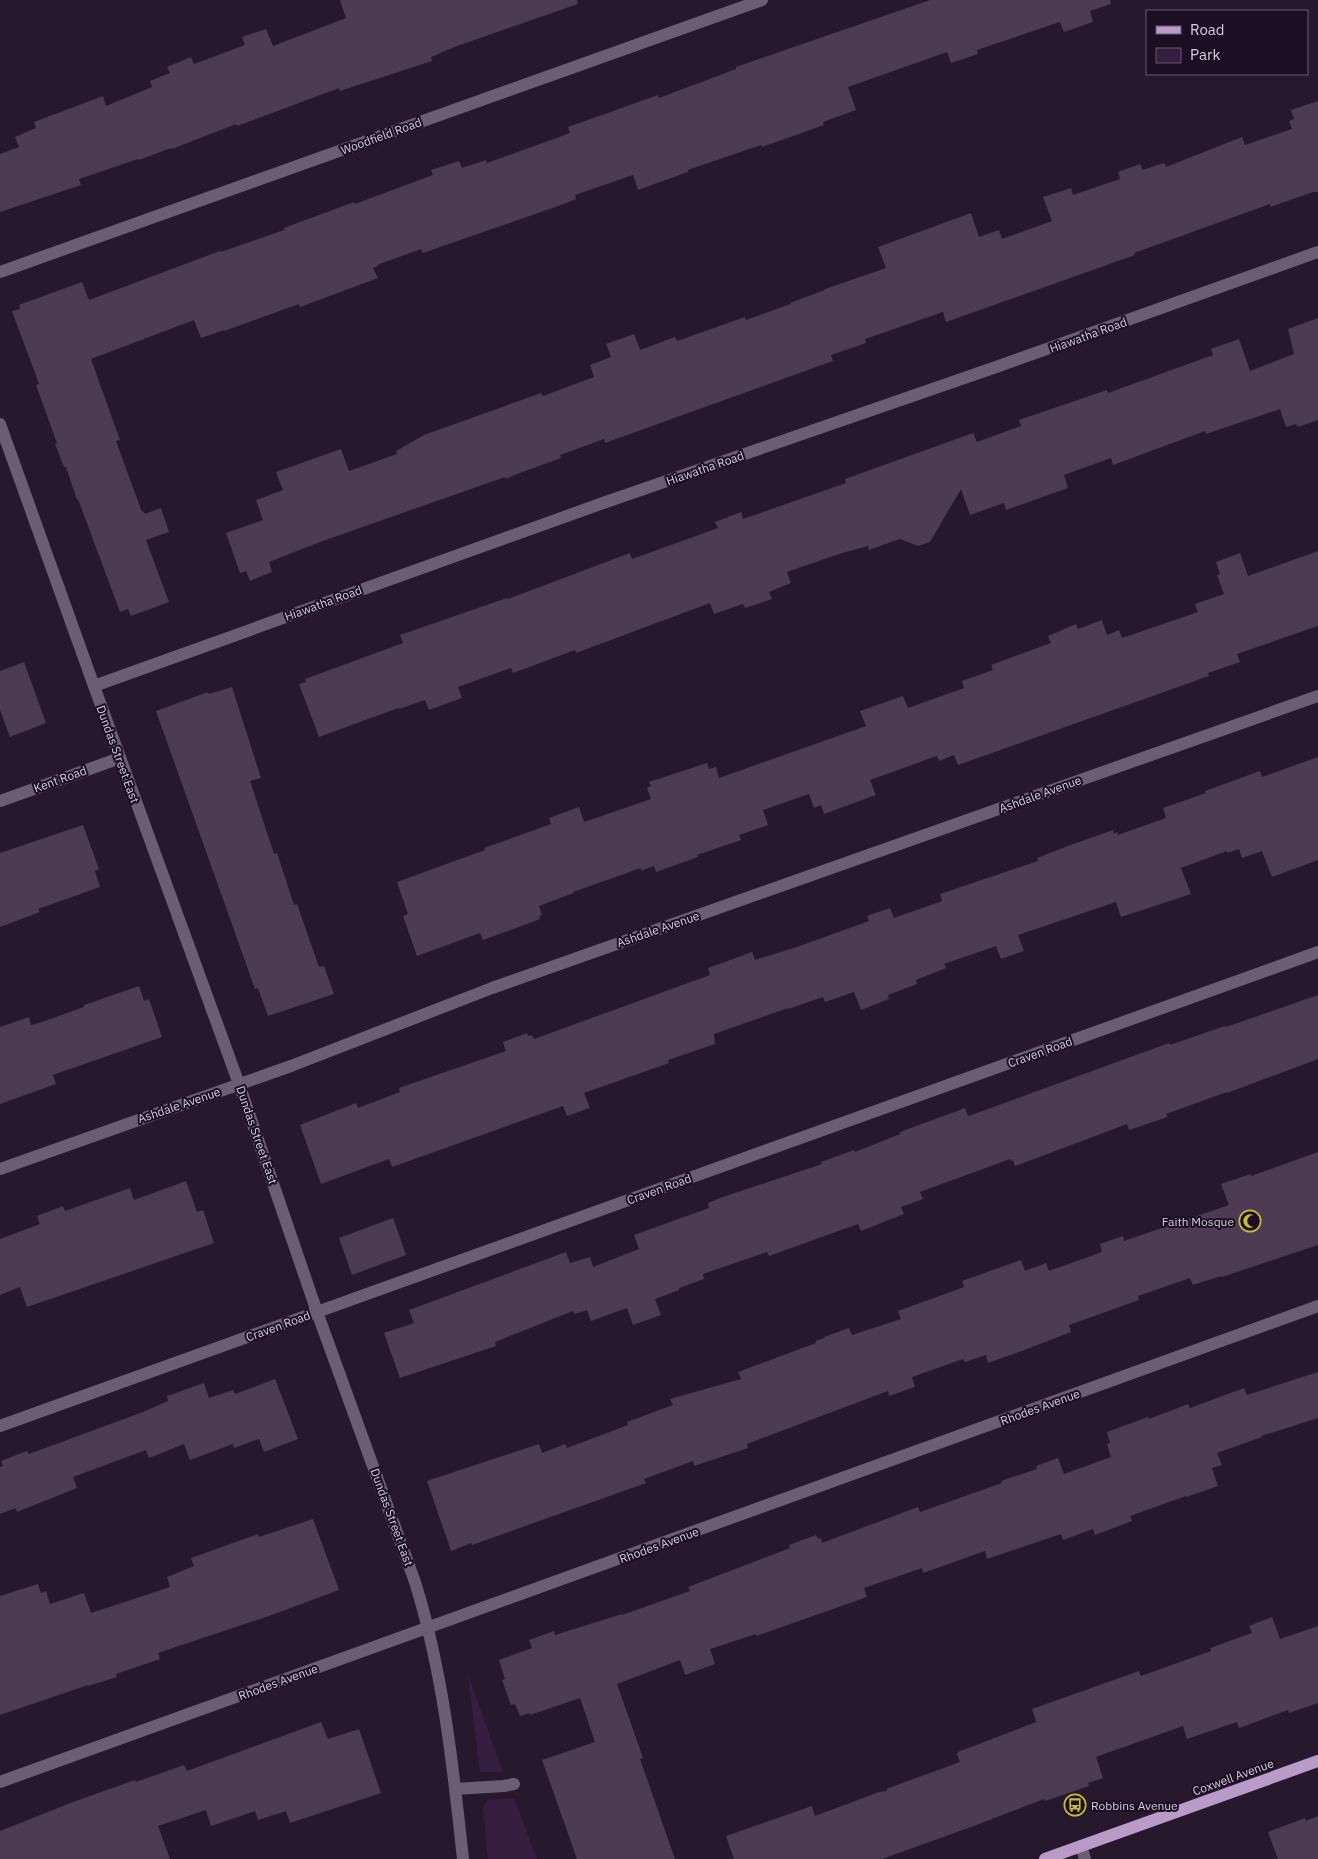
<svg xmlns="http://www.w3.org/2000/svg" width="1318" height="1859" font-family="'IBM Plex Sans',sans-serif">
  <style>
    .green { fill: #361e41 }
    .building { fill: #4c3b53 }
    .lines { fill: none; stroke-linecap: round; stroke-linejoin: round }
    .minor { stroke: #6b5d72; stroke-width: 12 }
    .major { stroke: #b99bc7; stroke-width: 12 }
    .labels { text-anchor: middle; dominant-baseline: central; stroke-width: 4; stroke-linejoin: round; paint-order: stroke }
    .street-label { font-size: 12px; fill: #d7cedc; stroke: #1d0f23 }
    .poi-label { font-size: 12px; fill: #d7cedc; stroke: #1d0f23; text-anchor: end }
  </style>
  <rect width="100%" height="100%" fill="#27182d"/>
  <g class="green">
    <path d="M468 1675 503 1772H480Z"/>
    <path d="M514 1798 537 1859H488L483 1806 488 1800Z"/>
  </g>
  <g class="building">
    <path d="M340 0H577L578 4 457 46 431 57 432 61 340 91 339 88 237 126 236 124 172 149 171 148 139 160 138 159 79 179 81 185 0 212V154L19 147 15 137 36 128 34 122 103 96 106 106 152 87 150 81 170 73 167 67 191 57 194 64 245 45 242 37 266 29 273 46 346 18Z"/>
    <path d="M930 0H1110L1111 4 1090 11 1093 22 1064 32 1060 22 977 50 978 54 951 63 947 52 848 87 856 110 823 122 824 125 762 147 761 145 688 170V172L638 190 633 175 575 195 576 199 558 206 423 253 421 249 377 265 378 266 373 268 378 278 300 307 299 304 224 331V330L201 338 194 320 91 359 120 440 116 441 142 512 143 511 145 514 161 508 169 532 146 540 169 602 131 616 128 609 120 612 78 499 77 500 66 467H64L55 444 57 443 36 385 39 384 12 311 20 309 19 305 82 282 89 300 220 251 221 252 284 230V228L354 202 355 204 433 175 431 170 459 161 462 168 486 160 487 163 570 133 568 127 658 95 659 98 736 69V67Z"/>
    <path d="M1318 101V192H1313L1270 207V204L1134 253 1135 255 946 322 943 312 865 339 866 343 831 355 833 361 605 443 604 439 560 455 561 458 517 474 506 479 505 477 320 542 269 562 272 572 250 581 246 571 240 573 226 533 263 520 256 500 283 490 276 472 341 449 349 471 397 454 396 451 424 435 541 393 543 396 594 377 590 365 611 357 606 344 634 334 640 350 675 337 677 341 745 317 746 320 791 304 790 303 825 290V289L886 268 878 247 971 213 979 237 999 230 1002 239 1052 221 1043 197 1071 188 1073 195 1120 179 1118 172 1140 164 1143 170 1164 163 1166 167 1242 137 1245 145 1292 129 1289 121 1294 119 1291 110Z"/>
    <path d="M1318 318V420L1298 427 1296 424 1286 427 1280 409 1206 434 1205 431 1113 465 1111 458 1064 475 1068 488 1006 510 1004 503 970 515 961 489 930 542 918 546 900 539 869 550 868 546 842 553 787 572 791 583 769 592 772 599 745 608 743 604 714 614 710 603 576 653 575 650 513 673 511 668 458 687 462 698 429 710 425 700 399 709 398 708 319 737 299 684 306 682 305 679 403 643 400 635 507 598 508 599 630 553 632 559 718 528 715 522 741 512 743 519 846 483 845 479 973 433 977 442 1021 426 1019 420 1107 390 1108 393 1213 355 1211 349 1239 339 1250 371 1294 354 1288 329Z"/>
    <path d="M1318 551V626L1237 654 1240 662 1208 673 1209 676 958 765 954 755 939 761 937 756 870 780 876 795 824 814 821 805 814 808 809 794 763 810 768 825 739 835 741 840 697 855 698 857 656 872 654 866 641 871V868L573 892 574 893 539 906 542 915 539 916 540 919 511 930 483 940 480 933 417 956 403 916 408 914 397 882 485 850 484 848 551 824 549 818 579 807 584 822 651 799 647 788 651 786 649 782 707 763 709 769 716 767 719 778 866 726 860 711 903 696 908 708 964 688 962 681 993 670 991 665 1051 643 1048 636 1076 624 1078 629 1102 620 1107 635 1119 630 1122 638 1198 612 1195 604 1224 594 1217 575 1220 574 1216 562 1240 553 1248 576Z"/>
    <path d="M24 662 46 723 10 737 0 710V671Z"/>
    <path d="M232 687 261 778 250 781 274 854 277 853 294 905 297 904 319 967 324 966 334 994 268 1016 258 988 255 989 156 711 208 692 209 694Z"/>
    <path d="M1318 757V860L1272 877 1262 851 1242 858 1239 849 1227 853V851L1181 868 1191 894 1121 917 1116 902 1018 935 1024 951 1001 959 996 946 944 964 946 968 916 980 917 984 888 995 889 999 861 1010 854 992 825 1002 823 997 788 1009V1008L714 1034 715 1044 668 1060 669 1063 584 1093 590 1108 567 1116 563 1106 392 1167 389 1159 321 1184 300 1125 356 1103 358 1108 400 1092 399 1088 506 1051 503 1042 527 1033 528 1036 532 1035 534 1039 710 975 708 968 752 952 755 960 797 947 869 921 867 916 890 908 894 918 942 901 940 894 1038 861 1037 858 1068 846 1113 830 1114 834 1117 832 1118 835 1166 818 1163 808 1206 793 1205 791 1260 771 1262 777Z"/>
    <path d="M83 825 99 869 95 871 100 887 38 909 40 912 0 927V853Z"/>
    <path d="M139 986 144 1001 149 999 162 1037 53 1075 56 1084 0 1104V1027L29 1017 31 1025 39 1023 84 1007V1005Z"/>
    <path d="M1318 995V1059L1227 1093V1092L1166 1114 1168 1117 1129 1130 1127 1124 1015 1166 1013 1160 1011 1161 1010 1159 920 1192 923 1199 901 1207 904 1214 861 1231 858 1224 769 1256 767 1252 703 1274 704 1279 679 1288V1290L655 1299 661 1315 633 1325 627 1308 591 1321 587 1310 575 1314 573 1311 495 1342 496 1346 400 1378 384 1333 414 1323 409 1310 566 1252 570 1263 590 1257 593 1267 639 1249 634 1235 709 1208 708 1203 723 1197 822 1164 821 1162 854 1150 855 1152 900 1134V1132L965 1108 968 1116 988 1109 1169 1043 1170 1045 1225 1026 1226 1027Z"/>
    <path d="M1318 1152V1245L1222 1277 1221 1276 1193 1285 1190 1278 1138 1296 1139 1300 1069 1325 1071 1332 1027 1349 988 1363 986 1355 965 1362 963 1359 912 1377 915 1387 889 1396 888 1391 747 1444 748 1448 694 1466 693 1461 644 1479 646 1483 472 1545 471 1543 451 1551 427 1481 539 1444 542 1453 565 1444 567 1448 628 1425 627 1422 673 1405 670 1399 741 1379 738 1372 816 1343V1341L824 1338V1337L849 1328 852 1335 901 1319 898 1311 964 1287 962 1281 1021 1260 1025 1271 1046 1263 1049 1271 1102 1252 1100 1244 1123 1236 1124 1241 1229 1205 1221 1184 1251 1174V1176Z"/>
    <path d="M186 1181 197 1212 203 1210 214 1243 27 1307 20 1287 0 1295V1239L40 1224 37 1216 63 1206 65 1211 130 1188 134 1200Z"/>
    <path d="M393 1218 406 1255 352 1275 339 1238Z"/>
    <path d="M1318 1372V1418L1261 1436 1262 1437 1217 1453 1222 1465 1212 1468 1218 1486 1187 1497 1186 1496 1130 1516 1132 1521 1095 1535 1093 1529 1063 1540 1061 1534 987 1559 985 1551 923 1573 922 1568 864 1588 867 1597 756 1636V1634L710 1649 715 1664 685 1675 680 1660 617 1684 643 1758 640 1759 675 1859H577L542 1760 595 1742 580 1698 530 1715V1713L520 1716 515 1704 511 1705 502 1680 505 1679 499 1660 532 1648 529 1640 554 1631 555 1635 622 1614V1615L690 1591 688 1587 790 1548 789 1545 816 1535 818 1539 821 1538 822 1543 918 1507 920 1512 1002 1483 1001 1481 1037 1469 1036 1466 1058 1458 1064 1474 1111 1457 1107 1444 1110 1443 1107 1432 1148 1417 1149 1419 1188 1404 1190 1408 1244 1388 1247 1395Z"/>
    <path d="M275 1379 298 1439 264 1452 259 1439 234 1448 233 1444 190 1460 184 1444 149 1458 146 1450 73 1477 77 1488 17 1512 16 1508 0 1514V1467L3 1466 1 1461 27 1451 29 1454 143 1412 168 1401 167 1396 204 1383 209 1398 233 1390 235 1394Z"/>
    <path d="M313 1519 339 1590 269 1616 158 1653 160 1659 116 1674 117 1677 88 1686V1685L0 1715V1596L38 1584 41 1593 46 1591 50 1604 84 1593 91 1613 170 1587 167 1577 194 1566 191 1558 258 1534 259 1537Z"/>
    <path d="M1272 1617 1280 1639 1318 1626V1703L1289 1713 1288 1710 1239 1728 1237 1722 1187 1739 1183 1726 1096 1757 1103 1778 1088 1783 1089 1786 1045 1801 1044 1799 971 1827 882 1859H734L726 1836 812 1806 815 1816 879 1792 887 1791 886 1789 960 1762 957 1754 958 1752 1036 1722 1032 1709 1139 1671 1141 1676 1211 1651 1210 1648 1252 1633 1249 1626Z"/>
    <path d="M321 1722 328 1739 359 1729 381 1793 290 1823 286 1811 258 1820 255 1811 211 1826 206 1810 158 1826 170 1859H0V1831L73 1802 135 1780 136 1782 184 1765 187 1771Z"/>
    <path d="M1318 1816V1859H1278L1268 1832 1305 1818 1306 1821Z"/>
  </g>
  <g class="lines">
    <g class="minor">
      <path d="M0 272 762 0"/>
      <path d="M0 424 94 686 239 1084 317 1312 415 1582C443 1672 453 1766 463 1859"/>
      <path d="M94 686 603 503 999 366 1318 252"/>
      <path d="M0 801 120 758"/>
      <path d="M0 1169 291 1066 492 988 1318 696"/>
      <path d="M0 1426 1318 952"/>
      <path d="M0 1782 1318 1306"/>
      <path d="M455 1789 504 1786 514 1784"/>
      <path d="M1081 1846 1085 1859"/>
    </g>
    <path class="major" d="M1045 1859 1318 1761"/>
  </g>
  <defs>
    <g id="mosque-ring" transform="scale(1.125)"><circle r="9.5" fill="#1d0f23" stroke="#c6bc3c" stroke-width="1.5"/><path d="M3.5-4.9A6 6 0 1 0 3.5 4.9A5 5 0 1 1 3.5-4.9Z" fill="#c6bc3c"/></g>
    <g id="bus-ring" transform="scale(1.125)"><circle r="9.5" fill="#1d0f23" stroke="#c6bc3c" stroke-width="1.5"/><path d="M-5-6H5V4H4V6H2V4H-2V6H-4V4H-5ZM-3.5-4V0h7V-4ZM-3.5 1.2v1.5H-2V1.2ZM2 1.2v1.5H3.5V1.2Z" fill="#c6bc3c"/></g>
  </defs>
  <g fill-rule="evenodd">
    <use href="#mosque-ring" x="1250" y="1221"/>
    <use href="#bus-ring" x="1075" y="1805"/>
  </g>
  <g class="labels">
    <g class="street-label">
      <text transform="translate(381 136) rotate(-20)">Woodfield Road</text>
      <text transform="translate(1088 335) rotate(-20)">Hiawatha Road</text>
      <text transform="translate(705 468) rotate(-19)">Hiawatha Road</text>
      <text transform="translate(323 603) rotate(-20)">Hiawatha Road</text>
      <text transform="translate(118 754) rotate(70)">Dundas Street East</text>
      <text transform="translate(60 779) rotate(-20)">Kent Road</text>
      <text transform="translate(1040 794) rotate(-20)">Ashdale Avenue</text>
      <text transform="translate(658 929) rotate(-19)">Ashdale Avenue</text>
      <text transform="translate(1040 1052) rotate(-20)">Craven Road</text>
      <text transform="translate(179 1105) rotate(-19)">Ashdale Avenue</text>
      <text transform="translate(257 1135) rotate(71)">Dundas Street East</text>
      <text transform="translate(659 1189) rotate(-20)">Craven Road</text>
      <text transform="translate(278 1326) rotate(-20)">Craven Road</text>
      <text transform="translate(1040 1407) rotate(-20)">Rhodes Avenue</text>
      <text transform="translate(392 1517) rotate(70)">Dundas Street East</text>
      <text transform="translate(659 1545) rotate(-20)">Rhodes Avenue</text>
      <text transform="translate(278 1682) rotate(-20)">Rhodes Avenue</text>
      <text transform="translate(1233 1777) rotate(-20)">Coxwell Avenue</text>
    </g>
    <g class="poi-label">
      <text x="1234" y="1221">Faith Mosque</text>
      <text x="1091" y="1805" text-anchor="start">Robbins Avenue</text>
    </g>
  </g>
  <rect x="1146" y="10" width="162" height="65" fill="#1d0f23" stroke="#675b6d"/>
  <rect x="1156" y="26" width="25" height="8" fill="#b99bc7" stroke="#675b6d"/>
  <text x="1190" y="35" font-size="15" fill="#d7cedc">Road</text>
  <rect x="1156" y="48" width="25" height="15" fill="#361e41" stroke="#675b6d"/>
  <text x="1190" y="60" font-size="15" fill="#d7cedc">Park</text>
</svg>
